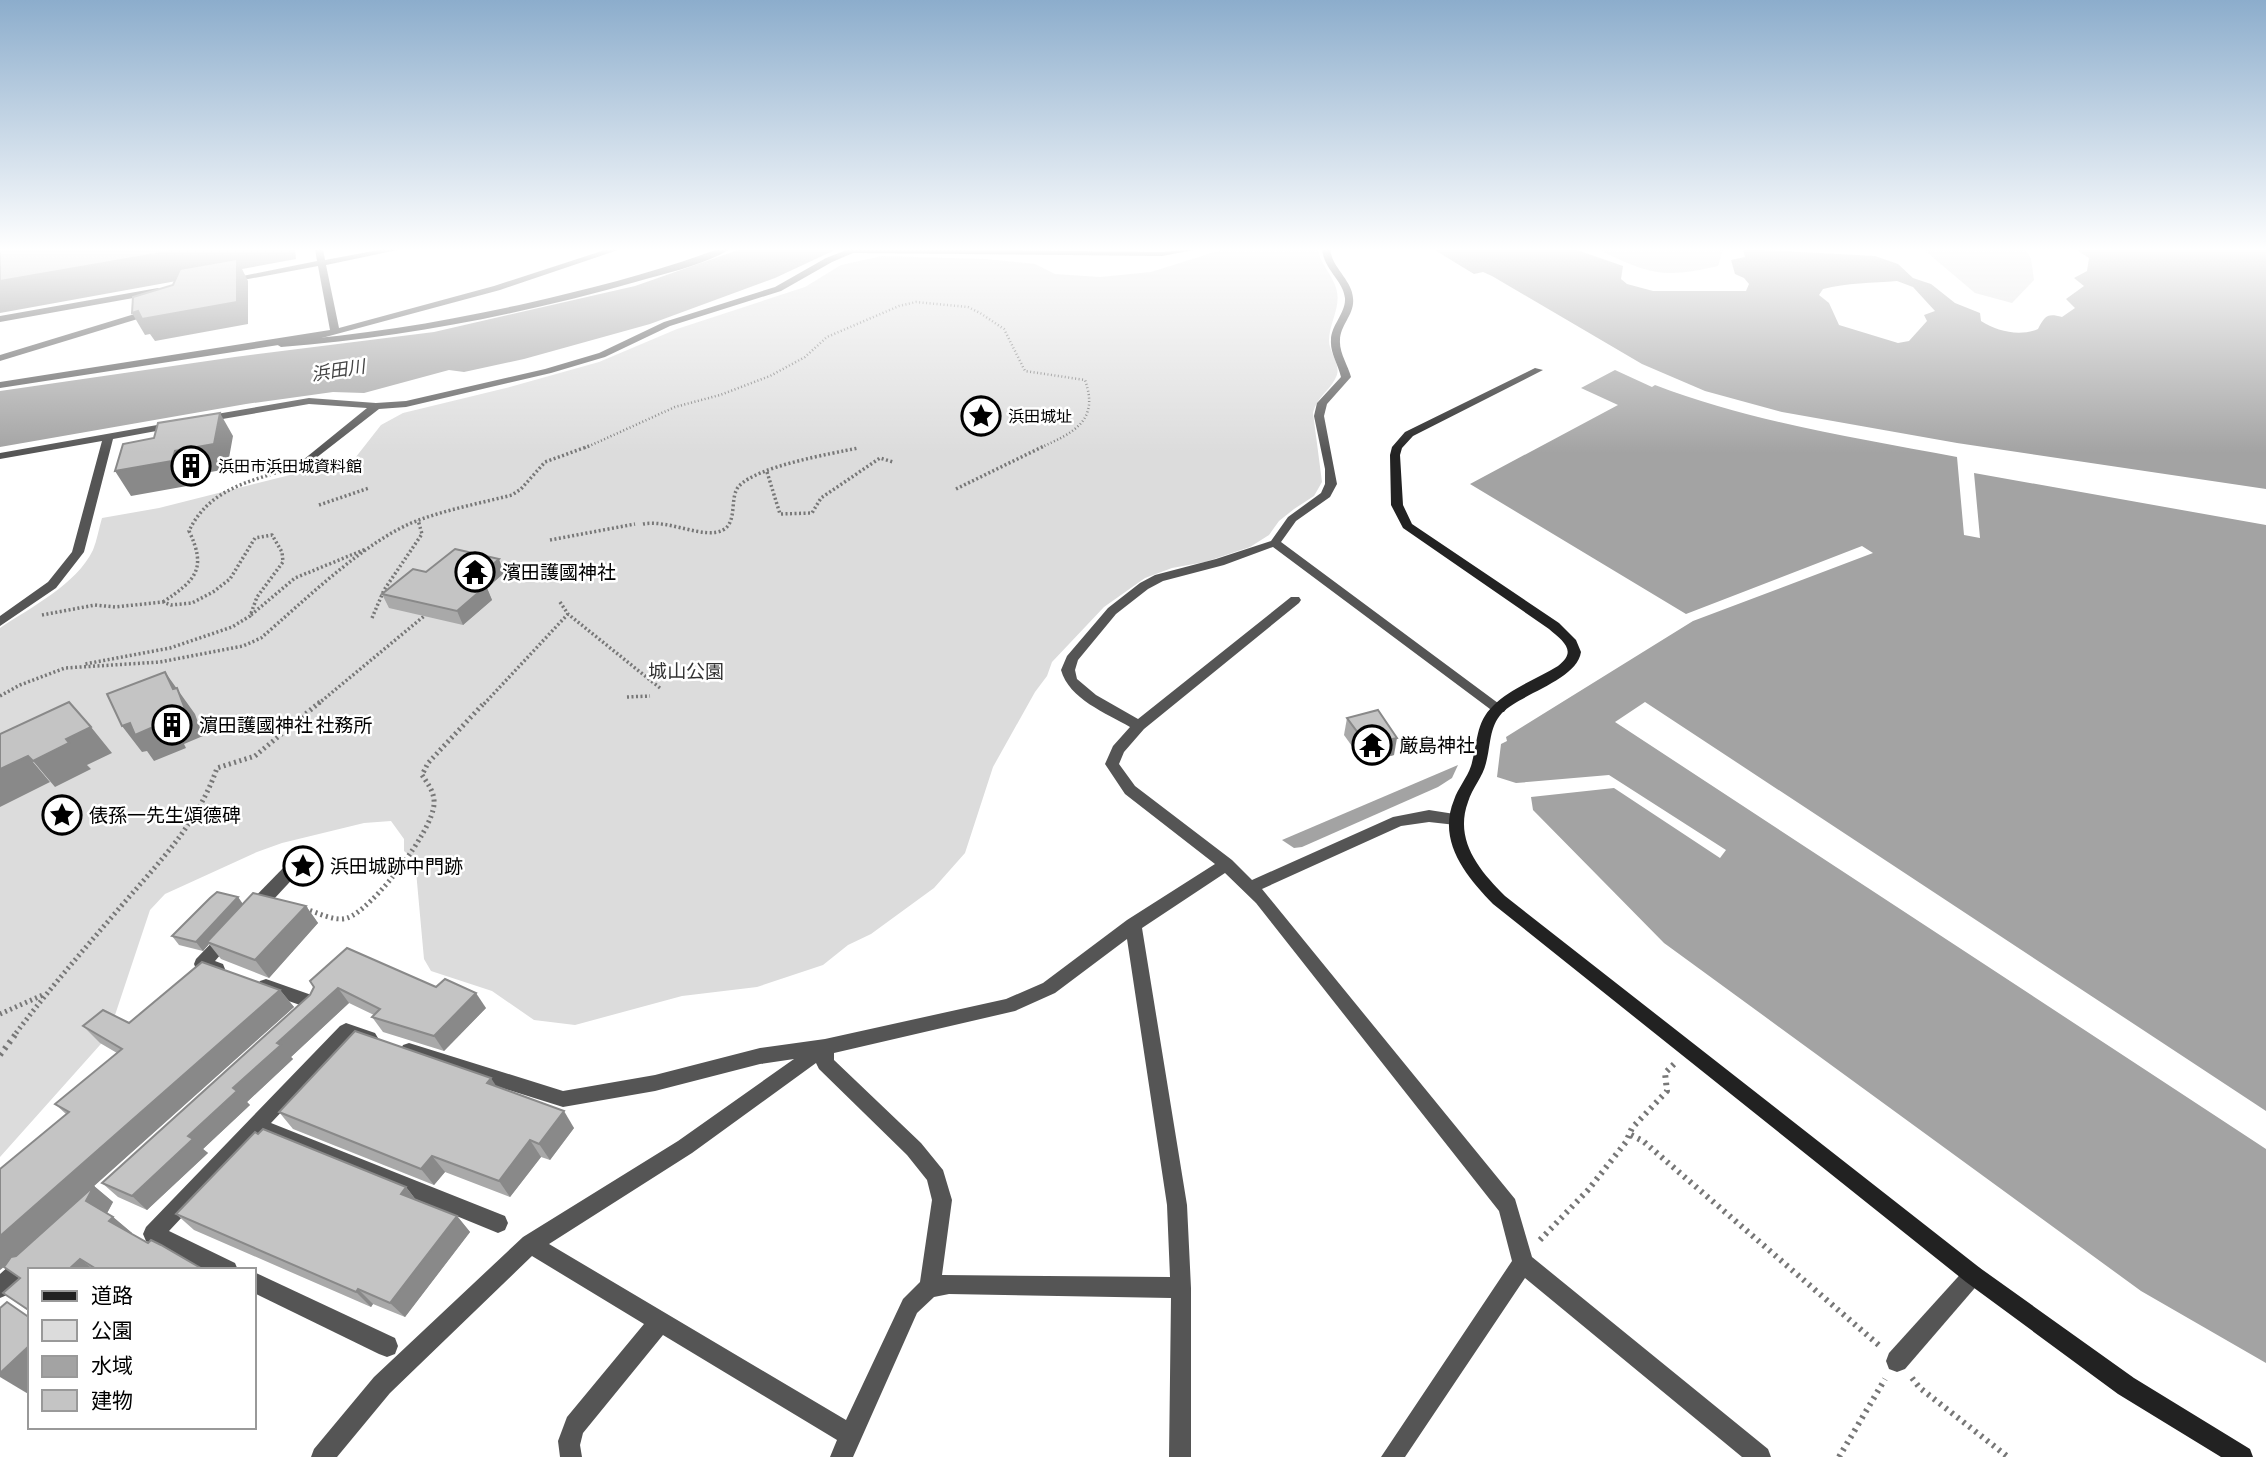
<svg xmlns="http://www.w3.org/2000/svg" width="2266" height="1457" font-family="'Asap Condensed','Noto Sans JP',sans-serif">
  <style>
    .green { fill: #dcdcdc }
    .water { fill: #a3a3a3; fill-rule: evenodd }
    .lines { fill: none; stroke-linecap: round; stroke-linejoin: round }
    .path-far3 { stroke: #777; stroke-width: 2.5; stroke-dasharray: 1 2.5; stroke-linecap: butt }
    .path-far2 { stroke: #777; stroke-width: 3.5; stroke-dasharray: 2 2.5; stroke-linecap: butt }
    .path-far1 { stroke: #777; stroke-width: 5; stroke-dasharray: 2 3.5; stroke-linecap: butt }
    .path { stroke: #777; stroke-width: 6; stroke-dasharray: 2.5 5; stroke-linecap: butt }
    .lane { fill: #555; fill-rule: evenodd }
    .street { fill: #555; fill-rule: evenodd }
    .secondary { fill: #222; fill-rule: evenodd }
    .wall { fill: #a9a9a9 }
    .shaded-wall { fill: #898989 }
    .building { fill: #c4c4c4; stroke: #898989; stroke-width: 2 }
    .labels { text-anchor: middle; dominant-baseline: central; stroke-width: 5; stroke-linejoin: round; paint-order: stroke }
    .far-poi-label { font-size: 16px; fill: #000; stroke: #fff; text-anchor: start }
    .far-water-label { font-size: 18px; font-style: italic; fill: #444; stroke: #fff }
    .poi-label { font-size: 19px; fill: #000; stroke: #fff; text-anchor: start }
    .park-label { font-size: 19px; fill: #333; stroke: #fff }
  </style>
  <rect width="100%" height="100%" fill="#fff"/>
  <g class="green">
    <path d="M1224 249H1318C1320 264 1332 274 1336 288 1342 307 1329 322 1329 341 1329 352 1342 366 1336 377 1330 391 1318 395 1313 413L1322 482 1314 496 1294 509 1279 521 1269 535 1250 547 1205 562 1172 568 1145 578 1104 607 1052 662 1047 676 1035 692 993 767 965 853 934 888 871 934 848 945 823 965 757 987 682 996 575 1025 534 1020 492 991 431 971 424 959 415 860 404 851V839L391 821 364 823 282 843 257 852 165 894 150 910 108 1036 0 1157V628C31 607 76 585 93 550 97 540 99 528 102 518L159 508 302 472 334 470 352 462 381 425 403 413 506 388 599 362 677 329 805 287 841 265 882 256 985 259 1035 264 1055 274 1100 277 1151 272Z"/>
    <path d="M1598 249H1723L1718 266C1663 279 1647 274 1598 249Z"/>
    <path d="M1923 249H2025L2031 259 2034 280 2012 303 1975 293Z"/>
  </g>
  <g class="water">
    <path d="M741 249H837L775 278 650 324 524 359 464 372 449 370 364 393 333 392 246 404 0 447V391L235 357 434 332 635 286Z"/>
    <path d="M1433 249H1574L1623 266 1621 279 1627 284 1653 291H1746L1749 284 1744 278 1735 274 1731 260 1745 257 1743 249 1875 256 1898 264 1913 278 1931 284 1955 303 1980 313 1981 321C1997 331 2019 337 2038 329 2045 316 2047 313 2062 317L2075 308 2066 299 2084 286 2074 278 2087 271 2089 258 2075 249H2266V489L1957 443 1782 412 1705 391 1642 364 1492 276 1483 272 1474 274ZM1897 281 1913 287 1935 311 1924 315 1927 321 1909 341 1898 343 1839 325 1829 303 1819 295 1823 289C1846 283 1873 283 1897 281Z"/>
    <path d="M1615 370 1652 387 1655 385C1752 422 1855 438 1957 457L1964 535 1980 538 1974 473 2266 525V1111L1645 702 1615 722 2266 1149V1363L2141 1291 1664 943 1533 810 1531 797 1614 788 1720 858 1726 850 1609 775 1516 783 1497 777 1501 744 1507 741 1506 737 1693 621 1873 553 1862 546 1686 614 1470 484 1618 405 1581 388Z"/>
    <path d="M1458 765 1452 778 1438 787 1302 847 1294 848 1282 840Z"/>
  </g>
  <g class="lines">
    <path class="path-far3" d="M585 448 675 407 720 395 770 376 805 357 827 337 899 306 916 302 968 307 980 313 1004 329 1025 371 1085 380C1100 422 1072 433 1040 448"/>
    <g class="path-far2">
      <path d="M767 472 780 514 812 513 821 498 880 458 893 462"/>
      <path d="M956 489 1044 446"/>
      <path d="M319 505 369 488"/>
      <path d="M643 524C668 519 705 540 723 530 738 522 729 497 739 486 758 466 830 454 858 448"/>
      <path d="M550 540 635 524"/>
      <path d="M163 602C196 580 207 569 189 531 210 487 251 482 293 467"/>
      <path d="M560 602 568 614 660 688"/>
      <path d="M42 615 95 605 115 607 163 602 171 605 192 603 213 592 230 579 255 538 272 535 282 552 283 562 257 597 250 616 232 627 170 648 85 664"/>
      <path d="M251 615 295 578 366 549"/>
      <path d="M372 618 384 590 422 534 418 520"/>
      <path d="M0 696 20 685 65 668 160 662 243 646 261 638C303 602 368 538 419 520 449 509 481 503 512 495L521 489 545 462 589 446"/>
      <path d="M627 697 650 696"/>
      <path d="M318 704 429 612"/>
      <path d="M484 704 568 614"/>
    </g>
    <g class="path-far1">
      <path d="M305 909C317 912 334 922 347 918 372 910 433 831 434 804 435 793 428 784 422 775L428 763 485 702"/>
      <path d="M0 1014 45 994"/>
      <path d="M16 1033C50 988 86 947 123 904 160 861 198 823 217 768L255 756 320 702"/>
    </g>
    <g class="path">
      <path d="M0 1055 18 1031"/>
      <path d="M1631 1135 1643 1141 1881 1347"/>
      <path d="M1540 1240 1588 1190 1626 1142 1632 1128 1667 1091 1665 1073 1675 1063"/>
      <path d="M1912 1378 1920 1388 2008 1457"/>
      <path d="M1839 1457 1885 1379"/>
    </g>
    <g class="lane">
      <path d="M718 249H730C707 264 667 273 639 281 523 314 402 338 281 347L276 344 281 341C365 335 447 321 528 303 593 288 656 272 718 249Z"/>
      <path d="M1973 1265 1980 1268 1983 1275 1980 1282 1905 1369 1897 1372 1889 1369 1886 1361 1889 1353 1966 1268Z"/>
    </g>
    <g class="street">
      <path d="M315 249H323L325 260 384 249H402L326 265 339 328 494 286 608 249H621L500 290 318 339 0 388V382L330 330 318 266 227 283 223 280 317 261Z"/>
      <path d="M849 249 1162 252 1199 249 1162 256 853 253 832 262 781 291 670 326 605 357 551 373 406 407 379 409 307 465 302 462 303 460 367 408 309 404 205 422 200 419 205 416 309 398 376 403 406 401 545 369 599 353 664 322 775 287 826 258Z"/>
      <path d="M1322 249H1330C1332 268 1352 280 1353 298 1355 314 1340 325 1340 340 1339 353 1348 365 1351 377L1327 404 1324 416 1337 484 1330 497 1296 521 1281 542 1506 709 1504 712H1494L1273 547 1224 565 1163 581 1148 589 1116 614 1078 660 1075 670 1077 679 1096 695 1138 719 1291 597H1299L1301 600 1299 603 1144 729 1124 752 1119 764 1135 786 1232 860 1252 880 1393 817 1429 810 1461 815 1464 819 1461 823 1456 825 1429 822 1401 826 1262 889 1515 1199 1532 1257 1768 1449 1771 1457H1742L1525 1278 1405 1457H1381L1512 1261 1499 1211 1256 903 1225 873 1142 928 1187 1205 1191 1288V1457H1169L1171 1298 949 1294 934 1297 917 1313 853 1457H830L837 1440 663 1335 583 1433 580 1445 582 1457H560L558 1441 567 1417 644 1324 532 1256 390 1393 337 1457H311L314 1449 374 1377 523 1237 678 1141 794 1059 760 1064 655 1091 563 1107 403 1057 400 1051 403 1045 409 1043 563 1091 655 1075 760 1048 825 1039 1006 999 1043 983 1127 920 1215 864 1125 794 1105 764 1113 746 1130 727C1106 713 1069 699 1061 670L1067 656 1108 608 1140 583 1155 575 1216 559 1271 541 1288 517 1321 493 1325 484V469L1314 416 1317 403 1341 377C1338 364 1330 353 1331 340 1331 325 1346 313 1345 298 1343 280 1324 270 1322 249ZM1127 939 1167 1205 1170 1277 942 1275 952 1200 943 1170 921 1143 834 1060V1053L1015 1011 1055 993ZM816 1063 819 1069 907 1155 927 1180 932 1200 920 1282 903 1299 846 1420 549 1244 692 1153Z"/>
      <path d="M158 288 162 291 161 293 0 322V316Z"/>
      <path d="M151 309 155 312 154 314 0 361V355Z"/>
      <path d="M174 422 178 423V427L113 439 84 552 56 588 0 626V616L48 582 72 552 102 441 0 459V453Z"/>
      <path d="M294 861 300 863 302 867 300 871 260 914 254 915 248 914 246 909 248 904 288 863Z"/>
      <path d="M226 932 232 934 234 939 215 961 223 964 225 969 223 974 217 976 196 969 194 964 196 959 220 934Z"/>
      <path d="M266 979 320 998 323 1003C318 1012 310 1019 300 1015L297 1010 300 1005 260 991 257 986 260 981Z"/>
      <path d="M346 1023 375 1033 378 1038 375 1043 369 1046 349 1040 271 1123 505 1216 508 1223 505 1230 498 1233 259 1135 169 1231 235 1263 238 1270H205L146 1241 143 1234 146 1227 340 1026Z"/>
      <path d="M27 1253 34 1256 37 1263 34 1270H30V1274L7 1295 0 1298V1274L20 1256Z"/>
      <path d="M254 1272 395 1338 398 1346 395 1354 387 1357 379 1354 254 1293Z"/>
    </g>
    <path class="secondary" d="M1535 368 1543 370 1413 436 1402 448 1400 455 1403 505 1412 524 1559 623 1576 640 1581 652C1577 680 1522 693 1502 713 1489 727 1491 745 1486 763 1483 777 1472 788 1468 802 1454 840 1479 870 1505 896L1980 1268 2134 1378 2250 1449 2253 1457H2221L2118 1394 1966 1282 1493 904C1466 876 1437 841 1454 800 1458 788 1467 778 1471 766 1478 744 1475 723 1493 706 1511 688 1537 679 1558 666 1578 651 1563 641 1549 629L1403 528 1391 505 1390 455 1392 447 1405 432Z"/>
  </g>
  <g class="wall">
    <path d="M426 572 504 573 487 588 492 600 463 625 389 608 382 594Z"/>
    <path d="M1347 718 1394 755 1364 763 1344 735Z"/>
    <path d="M238 897 243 904 306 906 318 923 269 978 221 959 209 944 203 951 179 945 172 936Z"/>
    <path d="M314 987H436L486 1008 444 1051 383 1032 372 1017 374 1015 349 1003 291 1057 293 1059 247 1102 250 1105 203 1149 208 1153 147 1210 118 1197 102 1183 310 995Z"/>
    <path d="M280 990 294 1007 94 1186 113 1202 107 1213 113 1217 132 1233 131 1234 148 1243 204 1270H30V1312L3 1293 19 1278 4 1267 0 1270 66 1114 55 1104 117 1053 100 1043 83 1026 129 1023Z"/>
    <path d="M496 1086 574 1128 550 1160 541 1157 510 1197 445 1172 434 1185 293 1129 279 1112Z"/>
    <path d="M406 1187 416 1200 457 1216 470 1232 405 1317 373 1304 371 1307 194 1230 176 1214Z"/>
  </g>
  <g class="shaded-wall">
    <path d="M184 249H295L296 259 242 269 248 281V324L155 341 150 334 145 335 132 313 237 270 0 313V281Z"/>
    <path d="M220 413 233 436 227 469 189 476 187 486 131 496 115 471 175 451Z"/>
    <path d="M499 559 504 573 487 588 492 600 463 625 457 611 471 583Z"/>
    <path d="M165 672 195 714 203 736 184 744 186 748 154 761 147 751 142 752 122 726 130 723 165 717 173 689Z"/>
    <path d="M91 727 112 753 87 765 91 769 55 787 33 761 66 739Z"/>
    <path d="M1397 738 1394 755 1364 763 1367 745Z"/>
    <path d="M28 756 50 782 0 807V769Z"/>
    <path d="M238 897 244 906 207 942 209 944 203 951 196 942Z"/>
    <path d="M306 906 318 923 269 978 255 960Z"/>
    <path d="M338 988 349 1003 291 1057 293 1059 247 1102 250 1105 203 1149 208 1153 147 1210 132 1196 233 1088 277 1043Z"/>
    <path d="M280 990 294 1007 94 1186 113 1202 105 1217 86 1201 94 1186 0 1270V1236Z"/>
    <path d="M476 993 486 1008 444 1051 434 1036Z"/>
    <path d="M491 1078 502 1095 487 1083Z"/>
    <path d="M564 1111 574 1128 550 1160 539 1144Z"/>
    <path d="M530 1140 541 1157 510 1197 499 1181Z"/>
    <path d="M432 1156 445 1172 434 1185 421 1169Z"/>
    <path d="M406 1187 419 1204 401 1194Z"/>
    <path d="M457 1216 470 1232 405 1317 390 1303Z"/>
    <path d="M113 1217 132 1233 128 1236 109 1221Z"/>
    <path d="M80 1259 94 1270H68Z"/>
    <path d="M358 1289 373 1304 371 1307 356 1292Z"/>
    <path d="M30 1345V1395L0 1377V1373Z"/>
  </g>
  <g class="building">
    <path d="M0 249H184L0 281Z"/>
    <path d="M237 259V302L142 319 138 311 132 313 133 297 173 285 180 269Z"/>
    <path d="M220 413 214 444 175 451 172 461 115 471 123 444 154 438 158 423Z"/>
    <path d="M455 549 499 559 471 583 486 586 457 611 382 594 413 569 426 572Z"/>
    <path d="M165 672 173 689 177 688 185 709 165 717 167 721 135 735 130 723 122 726 107 694Z"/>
    <path d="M69 702 91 727 66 739 69 743 33 761 28 756 0 769V734Z"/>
    <path d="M1378 710 1397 738 1367 745 1347 718Z"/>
    <path d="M217 892 238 897 196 942 172 936 210 898Z"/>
    <path d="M253 893 306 906 255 960 207 942Z"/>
    <path d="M347 948 436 987 445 979 476 993 434 1036 372 1017 380 1009 338 988 277 1043 281 1045 233 1088 237 1091 188 1136 193 1139 132 1196 102 1183 310 995 314 987 310 981Z"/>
    <path d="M202 962 280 990 0 1236V1169L69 1112 55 1104 122 1049 83 1026 103 1010 129 1023Z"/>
    <path d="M355 1031 491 1078 487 1083 564 1111 539 1144 530 1140 499 1181 432 1156 421 1169 279 1112Z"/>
    <path d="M263 1129 406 1187 401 1194 457 1216 390 1303 358 1289 356 1292 176 1214 255 1132 258 1134Z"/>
    <path d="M94 1186 86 1201 113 1217 109 1221 148 1243 151 1240 161 1245 204 1270H98L80 1259 68 1270H30V1306L27 1309 3 1293 20 1278 4 1267 11 1257 16 1256Z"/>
    <path d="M7 1302 30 1318V1345L0 1373V1308Z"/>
  </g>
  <linearGradient id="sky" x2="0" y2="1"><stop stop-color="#8cadcc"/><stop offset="0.55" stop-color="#fff"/><stop offset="1" stop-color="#fff" stop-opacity="0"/></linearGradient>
  <rect width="2266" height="453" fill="url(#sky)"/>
  <defs>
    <g id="sight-ring" transform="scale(2.0125)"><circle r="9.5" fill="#fff" stroke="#000" stroke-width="1.5"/><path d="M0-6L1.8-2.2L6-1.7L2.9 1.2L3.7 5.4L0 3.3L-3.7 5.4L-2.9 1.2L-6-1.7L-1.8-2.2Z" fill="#000"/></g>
    <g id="building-ring" transform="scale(2.0125)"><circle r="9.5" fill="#fff" stroke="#000" stroke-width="1.5"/><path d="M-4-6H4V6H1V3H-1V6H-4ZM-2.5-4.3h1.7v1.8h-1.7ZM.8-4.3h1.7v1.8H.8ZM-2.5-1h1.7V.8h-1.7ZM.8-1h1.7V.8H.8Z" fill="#000"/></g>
    <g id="temple-ring" transform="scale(2.0125)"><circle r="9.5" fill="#fff" stroke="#000" stroke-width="1.5"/><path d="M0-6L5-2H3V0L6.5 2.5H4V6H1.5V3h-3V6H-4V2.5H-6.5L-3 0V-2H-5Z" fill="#000"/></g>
  </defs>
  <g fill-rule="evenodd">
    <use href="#sight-ring" x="981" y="416"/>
    <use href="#building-ring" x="191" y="466"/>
    <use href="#temple-ring" x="475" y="572"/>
    <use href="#building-ring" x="172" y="725"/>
    <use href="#temple-ring" x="1372" y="745"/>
    <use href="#sight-ring" x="62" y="815"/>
    <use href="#sight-ring" x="303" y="866"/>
  </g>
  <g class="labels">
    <g class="far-poi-label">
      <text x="1008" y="416">浜田城址</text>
      <text x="218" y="466">浜田市浜田城資料館</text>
    </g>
    <g class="far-water-label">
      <text transform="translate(338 370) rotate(-9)">浜田川</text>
    </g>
    <g class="poi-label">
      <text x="502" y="572">濱田護國神社</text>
      <text x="199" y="725">濵田護國神社 社務所</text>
      <text x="1399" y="745">厳島神社</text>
      <text x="89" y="815">俵孫一先生頌德碑</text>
      <text x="330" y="866">浜田城跡中門跡</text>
    </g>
    <g class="park-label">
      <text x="686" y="671">城山公園</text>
    </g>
  </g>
  <rect x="28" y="1268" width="228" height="161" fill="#ffffff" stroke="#999999" stroke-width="2"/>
  <rect x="42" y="1291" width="35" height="10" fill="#222222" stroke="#999999" stroke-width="2"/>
  <text x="91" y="1303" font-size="21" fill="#000000">道路</text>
  <rect x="42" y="1320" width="35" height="21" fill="#dcdcdc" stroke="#999999" stroke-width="2"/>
  <text x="91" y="1338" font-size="21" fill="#000000">公園</text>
  <rect x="42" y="1356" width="35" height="21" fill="#a3a3a3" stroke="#999999" stroke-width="2"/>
  <text x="91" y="1373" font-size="21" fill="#000000">水域</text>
  <rect x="42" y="1390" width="35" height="21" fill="#c4c4c4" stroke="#999999" stroke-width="2"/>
  <text x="91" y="1408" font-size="21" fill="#000000">建物</text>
</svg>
